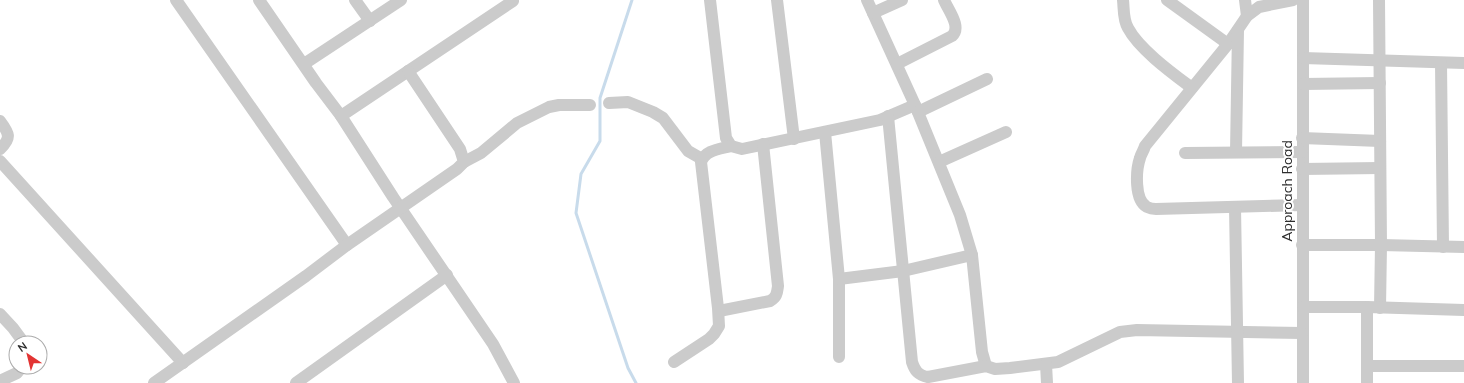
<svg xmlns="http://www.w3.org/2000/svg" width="1464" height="383" font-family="Mulish,sans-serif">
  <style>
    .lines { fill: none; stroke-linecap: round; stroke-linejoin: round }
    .stream { stroke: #c8dbeb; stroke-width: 3 }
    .street { stroke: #cbcbcb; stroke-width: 12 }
    .labels { text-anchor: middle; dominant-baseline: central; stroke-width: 4; stroke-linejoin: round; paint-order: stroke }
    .street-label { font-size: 14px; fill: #2e2e2e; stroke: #fff }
  </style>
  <rect width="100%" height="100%" fill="#fff"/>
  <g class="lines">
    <path class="stream" d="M632 0 600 98V141L581 174 576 213 628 368 636 383"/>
    <g class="street">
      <path d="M176 0 347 245"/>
      <path d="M259 0 316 83 341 116 393 197 493 344 514 383"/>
      <path d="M355 0 370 21"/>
      <path d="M710 0 726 138 731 146 742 149 880 120 915 105"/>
      <path d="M777 0 794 139"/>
      <path d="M867 0 915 105 960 215 972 255 982 352 986 366"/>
      <path d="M1123 0C1124 9 1123 20 1128 28 1139 49 1172 73 1192 88"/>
      <path d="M1167 0 1228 44"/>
      <path d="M1245 0 1247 16"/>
      <path d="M1293 0 1259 7 1247 16 1228 44 1145 146C1144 150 1141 154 1140 158 1136 170 1134 200 1147 207 1149 208 1153 209 1156 209L1302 205"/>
      <path d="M1303 0V383"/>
      <path d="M1379 0 1381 245 1380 308"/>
      <path d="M873 13 902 0"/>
      <path d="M1303 58 1464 63"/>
      <path d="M1441 63 1443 247"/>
      <path d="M304 64 401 0"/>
      <path d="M897 64 952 36C962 27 948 10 944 0"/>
      <path d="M1303 84 1380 83"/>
      <path d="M609 103 628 102 653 112 663 118 688 151 702 159"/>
      <path d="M918 112 987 79"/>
      <path d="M341 116 513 1"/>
      <path d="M888 116 912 362C915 371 918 375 928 377L986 366 995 369 1010 368 1058 362 1120 332 1137 330 1302 333"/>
      <path d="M0 121C9 133 12 138 0 149"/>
      <path d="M825 132 839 279V357"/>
      <path d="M1302 138 1380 141"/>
      <path d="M1236 152 1238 30"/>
      <path d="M1185 153 1302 152"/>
      <path d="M0 161 183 363"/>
      <path d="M464 162 481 153 517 123 549 107 559 105H590"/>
      <path d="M939 162 1006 132"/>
      <path d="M1302 169 1380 168"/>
      <path d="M1235 207 1238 383"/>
      <path d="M1302 245H1381L1464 247"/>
      <path d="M839 279 903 271 972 255"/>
      <path d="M1303 307H1367L1464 310"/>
      <path d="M719 311 770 301C777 297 777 293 778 286L763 144"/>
      <path d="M0 314 13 328 24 343"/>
      <path d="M674 362 709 339 714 334 719 326 718 308 701 162C705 150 720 149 731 146"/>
      <path d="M1046 364 1047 383"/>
      <path d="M1367 366H1464"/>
      <path d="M0 381 17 373 22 367"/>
      <path d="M154 383 306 276 347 245 457 169 464 162 460 149 408 71"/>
      <path d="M296 383 447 275"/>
      <path d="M1367 383V307"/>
    </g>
  </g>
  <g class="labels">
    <g class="street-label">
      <text transform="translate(1287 191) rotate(-90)">Approach Road</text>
    </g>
  </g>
  <g transform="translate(28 355) rotate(325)"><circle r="19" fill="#ffffff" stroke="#ababab"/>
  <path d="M0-3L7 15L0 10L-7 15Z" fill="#e23433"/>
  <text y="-6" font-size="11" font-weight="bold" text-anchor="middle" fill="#2e2e2e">N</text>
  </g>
</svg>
